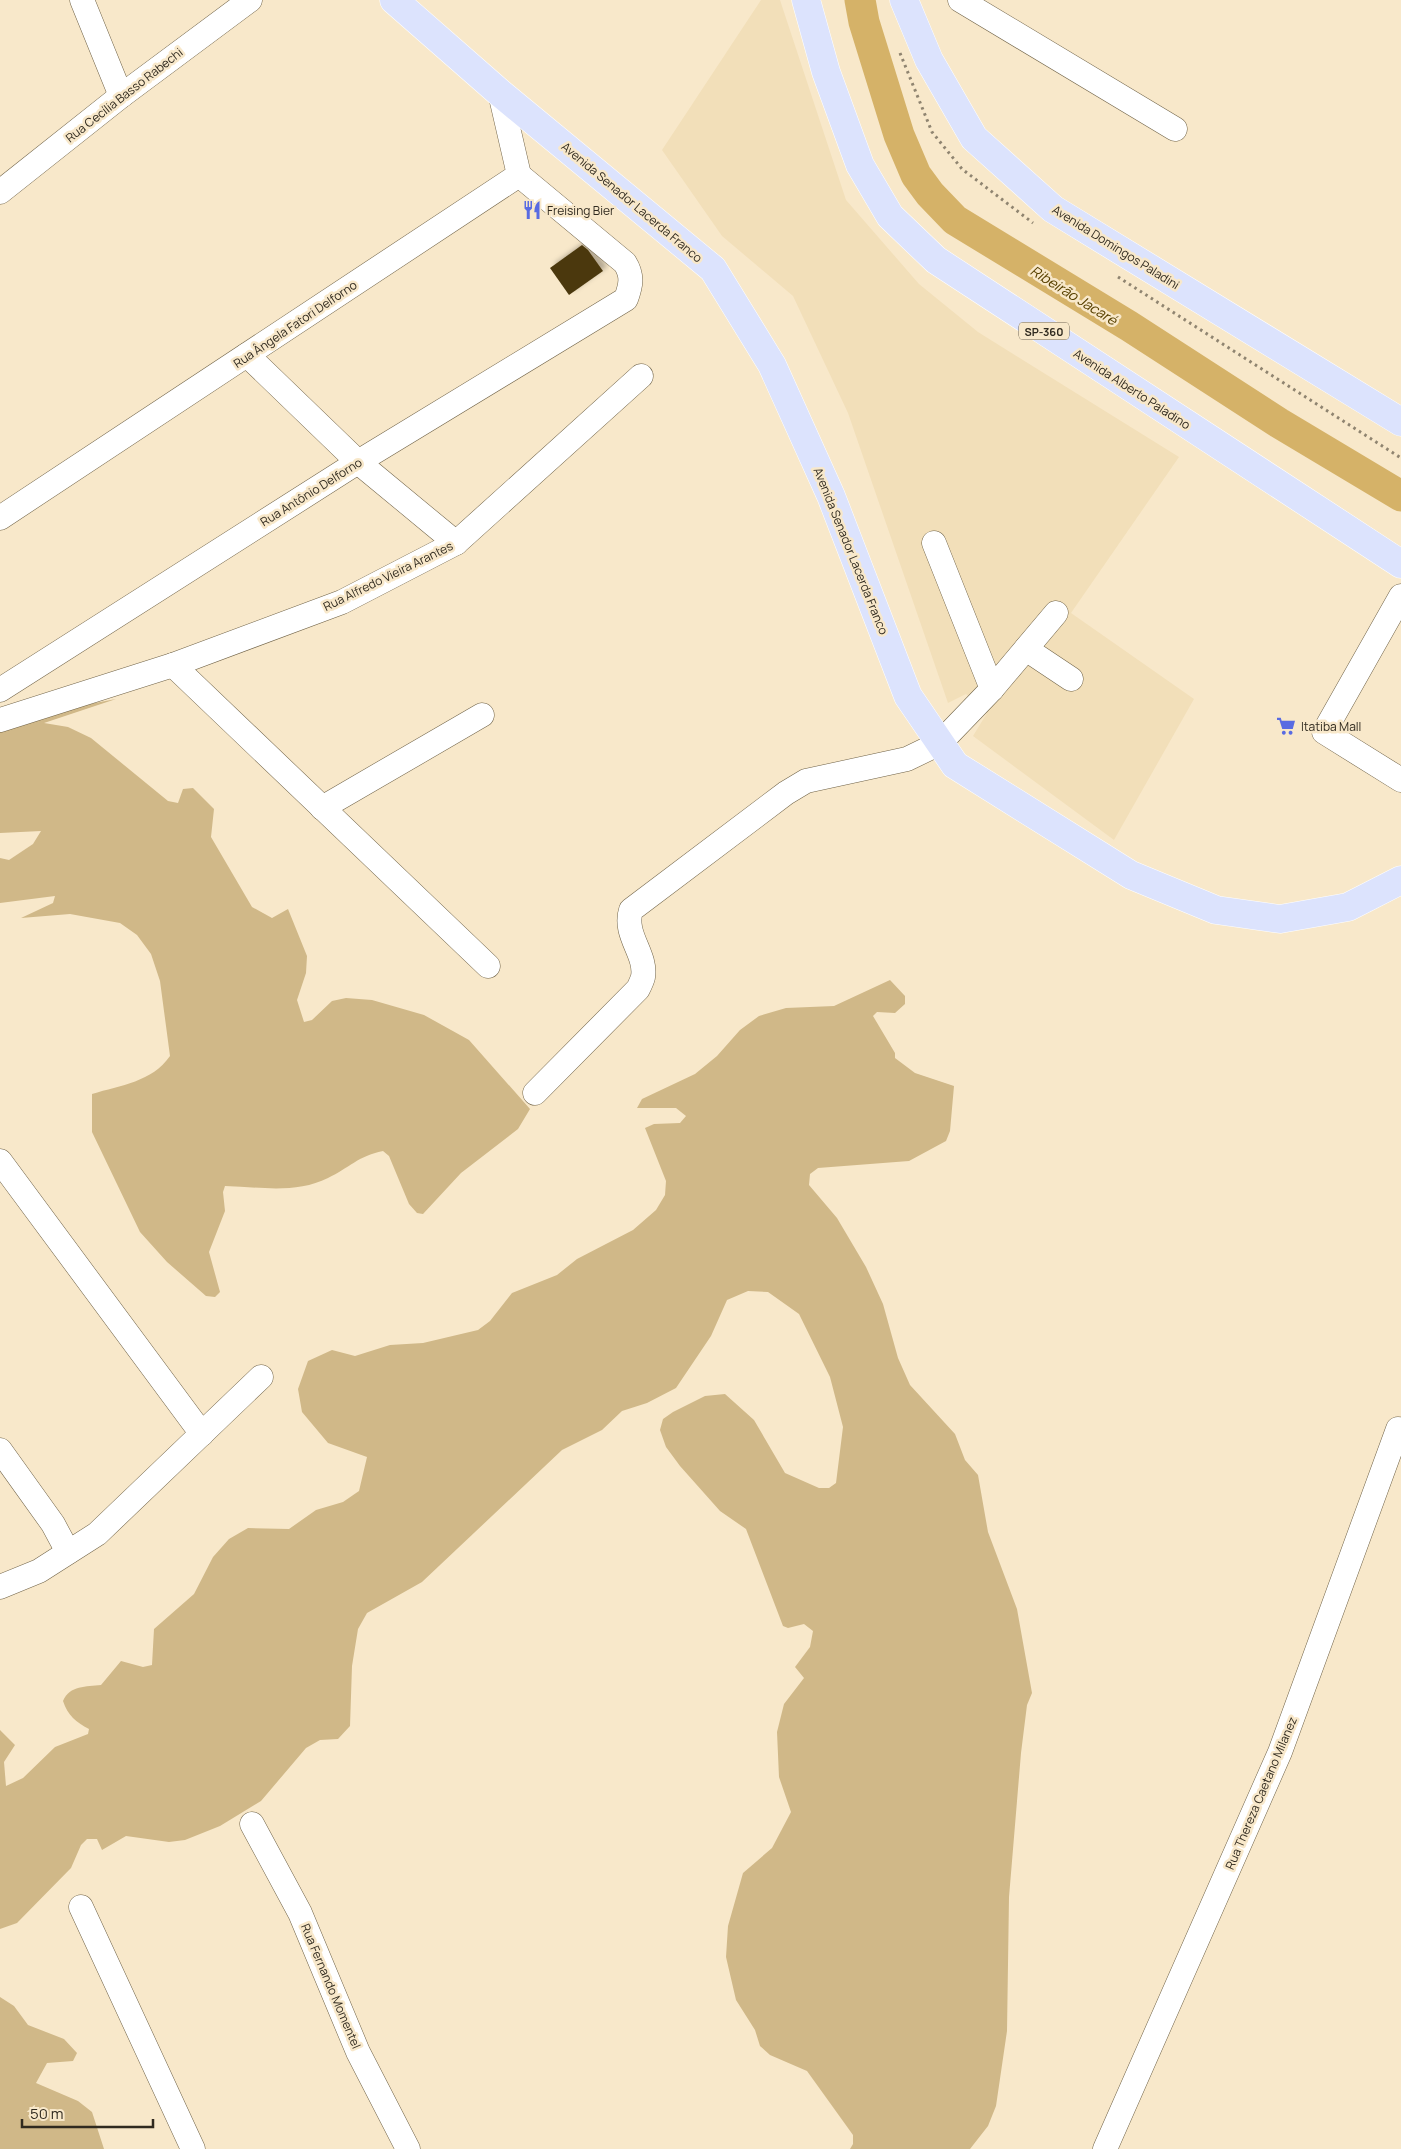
<svg xmlns="http://www.w3.org/2000/svg" width="1401" height="2149" font-family="Manrope,sans-serif">
  <style>
    .built { fill: #f2dfb9 }
    .green { fill: #d0b888 }
    .lines { fill: none; stroke-linecap: round; stroke-linejoin: round }
    .river { stroke: #d5b268; stroke-width: 31 }
    .building { fill: #4b3910; filter: url(#shadow) }
    .minor-casing { stroke: #706348; stroke-width: 25 }
    .major-casing { stroke: #fff; stroke-width: 29 }
    .path { stroke: #8f8470; stroke-width: 3; stroke-dasharray: 2.5 4; stroke-linecap: butt }
    .minor { stroke: #fff; stroke-width: 24 }
    .major { stroke: #dce3fd; stroke-width: 28 }
    .labels { text-anchor: middle; dominant-baseline: central; stroke-width: 5; stroke-linejoin: round; paint-order: stroke }
    .shield { fill: #f8e8ca; stroke: #6c6352; stroke-width: 1 }
    .shield-label { font-size: 11px; font-weight: bold; fill: #302a1f }
    .street-label { font-size: 12px; fill: #302a1f; stroke: #f8e8ca }
    .poi-label { font-size: 12px; fill: #302a1f; stroke: #f8e8ca; text-anchor: start }
    .water-label { font-size: 14px; font-style: italic; fill: #584101; stroke: #f8e8ca }
  </style>
  <defs>
    <filter id="shadow"><feDropShadow dx="4.5" dy="-4.5" stdDeviation="2.5" flood-color="#0004"/></filter>
  </defs>
  <rect width="100%" height="100%" fill="#f8e8ca"/>
  <path class="built" d="M761 0H780L846 200 919 284 978 332 1179 457 1071 613 1194 699 1114 840 973 736 987 713 966 694 948 703 848 413 793 296 722 236 662 150Z"/>
  <g class="green">
    <path d="M116 699 44 723 68 727 91 738 168 801 178 803 183 789 193 788 214 809 211 837 252 907 272 918 288 909 307 956 306 973 297 1000 304 1022 312 1020 332 1001 346 998 372 1000 424 1015 469 1040 530 1109 518 1129 461 1173 423 1214 417 1213 409 1204 389 1156 383 1151C358 1156 349 1168 328 1178 296 1194 260 1187 225 1186L223 1192 225 1211 209 1252 220 1292 215 1297 206 1296 167 1262 140 1232 92 1132V1094C121 1085 152 1082 170 1056L160 981 151 954 137 935 120 923 70 914 21 918 53 903 55 896 0 903V858L9 860 33 844 41 831 0 833V721Z"/>
    <path d="M890 980 905 996V1004L895 1013 877 1012 873 1016 895 1053V1058L915 1073 954 1086 950 1131 946 1141 909 1161 818 1168 810 1174 809 1185 837 1218 866 1267 883 1304 898 1358 910 1385 955 1434 965 1460 978 1475 988 1532 1017 1609 1032 1693 1027 1705 1021 1753 1009 1897 1007 2031 996 2106 988 2126 970 2149H850L853 2144V2135L807 2071 770 2055 760 2046 755 2030 736 2000 726 1957 728 1926 743 1873 772 1848 791 1812 779 1777 777 1732 784 1704 804 1678 795 1667 810 1647 813 1631 804 1624 788 1628 783 1626 746 1529 720 1511 680 1466 666 1447 660 1430 663 1419 673 1412 705 1396 725 1394 754 1420 785 1473 819 1488H829L836 1483 843 1427 830 1377 799 1314 768 1292 748 1291 727 1300 711 1336 676 1388 647 1403 622 1411 602 1430 562 1450 422 1582 367 1613 358 1629 352 1666 350 1726 338 1739 320 1740 306 1748 261 1801 220 1826 185 1840 169 1842 126 1836 102 1850 97 1839H87L81 1845 71 1868 17 1923 0 1929V1730L15 1745 4 1762 6 1786 23 1778 55 1747 88 1734 89 1729C76 1722 68 1716 63 1701 70 1685 86 1687 101 1685L121 1661 143 1667 152 1665 154 1629 194 1594 213 1557 229 1539 248 1528 289 1529 316 1510 343 1502 359 1491 367 1457 328 1443 302 1412 298 1389 308 1361 332 1350 355 1356 390 1345 423 1343 478 1330 490 1321 512 1293 557 1275 577 1259 633 1230 656 1210 665 1195 666 1181 645 1128 654 1124 680 1123 686 1116 676 1108H637L642 1099 695 1074 717 1056 740 1030 759 1016 786 1008 834 1006Z"/>
    <path d="M0 1997 14 2006 28 2025 64 2039 77 2053 73 2061 47 2063 36 2083 78 2101 92 2112 104 2149H0Z"/>
  </g>
  <g class="lines">
    <path class="river" d="M860 0 864 22 899 135 916 175 930 194 955 220 1129 326 1279 423 1401 496"/>
  </g>
  <path class="building" d="M582 245 588 250 603 271 569 295 550 268Z"/>
  <g class="lines">
    <g class="minor-casing">
      <g id="minor">
        <path d="M82 0 121 96"/>
        <path d="M960 0 1175 129"/>
        <path d="M0 192 121 96 250 0"/>
        <path d="M247 355 358 462 456 543"/>
        <path d="M0 518 519 175 500 93"/>
        <path d="M934 543 992 689"/>
        <path d="M1401 596 1324 732 1401 780"/>
        <path d="M1026 649 1071 679"/>
        <path d="M173 665 488 966"/>
        <path d="M0 690 358 462 626 299C631 285 633 276 625 263L519 175"/>
        <path d="M0 720 173 665 342 602 456 543 641 376"/>
        <path d="M322 808 482 715"/>
        <path d="M535 1093 638 989C640 985 642 981 643 977 647 954 623 935 631 910L786 793 806 781 907 759 940 743 992 689 1056 613"/>
        <path d="M0 1161 202 1434"/>
        <path d="M0 1450 53 1524 68 1552"/>
        <path d="M0 1587 39 1571 97 1534 261 1377"/>
        <path d="M252 1824 300 1913 358 2052 408 2149"/>
        <path d="M81 1907 193 2149"/>
        <path d="M1105 2149 1280 1752 1398 1429"/>
      </g>
    </g>
    <g class="major-casing">
      <g id="major">
        <path d="M394 0 500 93 713 269 772 365 831 496 908 696 955 765 1131 875 1216 910 1280 919 1348 907 1401 880"/>
        <path d="M806 0 826 72 860 165 890 216 936 260 1401 564"/>
        <path d="M904 0 929 60 974 138 1053 209 1401 422"/>
      </g>
    </g>
    <g class="path">
      <path d="M900 53 932 132 962 169 1033 223"/>
      <path d="M1118 277 1401 458"/>
    </g>
    <use href="#minor" class="minor"/>
    <use href="#major" class="major"/>
  </g>
  <defs>
    <g id="restaurant-bare" transform="scale(1.5)"><path d="M-5-6h1v4h1v-4h1v4h1v-4h1v5L-1.5 .5V6h-2V.5L-5-1ZM5-6V6H3V1.5H1.5Q1.5-4 5-6Z" fill="#596be2" stroke="#f8e8ca" stroke-width="2.5" paint-order="stroke"/></g>
    <g id="supermarket-bare" transform="scale(1.5)"><path d="M-6-5.5h2.5l.6 2H6L4.5 2H-2.5L-4.4-4H-6ZM-1.5 3.2a1.3 1.3 0 1 0 .1 0ZM3 3.2a1.3 1.3 0 1 0 .1 0Z" fill="#596be2" stroke="#f8e8ca" stroke-width="2.5" paint-order="stroke"/></g>
  </defs>
  <g fill-rule="evenodd">
    <use href="#restaurant-bare" x="532" y="210"/>
    <use href="#supermarket-bare" x="1286" y="726"/>
  </g>
  <g class="labels">
    <rect class="shield" x="1019" y="322.5" width="50" height="17" rx="4"/>
    <g class="shield-label">
      <text x="1044" y="331">SP-360</text>
    </g>
    <g class="street-label">
      <text transform="translate(124 95) rotate(-38)">Rua Cecília Basso Rabechi</text>
      <text transform="translate(632 202) rotate(40)">Avenida Senador Lacerda Franco</text>
      <text transform="translate(1116 247) rotate(32)">Avenida Domingos Paladini</text>
      <text transform="translate(295 324) rotate(-34)">Rua Ângela Fatori Delforno</text>
      <text transform="translate(1132 389) rotate(33)">Avenida Alberto Paladino</text>
      <text transform="translate(311 492) rotate(-32)">Rua Antônio Delforno</text>
      <text transform="translate(851 551) rotate(68)">Avenida Senador Lacerda Franco</text>
      <text transform="translate(388 576) rotate(-26)">Rua Alfredo Vieira Arantes</text>
      <text transform="translate(1261 1793) rotate(-67)">Rua Thereza Caetano Milanez</text>
      <text transform="translate(331 1986) rotate(67)">Rua Fernando Momentel</text>
    </g>
    <g class="poi-label">
      <text x="547" y="210">Freising Bier</text>
      <text x="1301" y="726">Itatiba Mall</text>
    </g>
    <g class="water-label">
      <text transform="translate(1074 295) rotate(32)">Ribeirão Jacaré</text>
    </g>
  </g>
  <path d="M22 2119v8h131v-8" fill="none" stroke="#302a1f" stroke-width="2.5"/>
  <text x="30" y="2119" font-size="15" fill="#302a1f" stroke="#f8e8ca" stroke-width="4" paint-order="stroke">50 m</text>
</svg>
